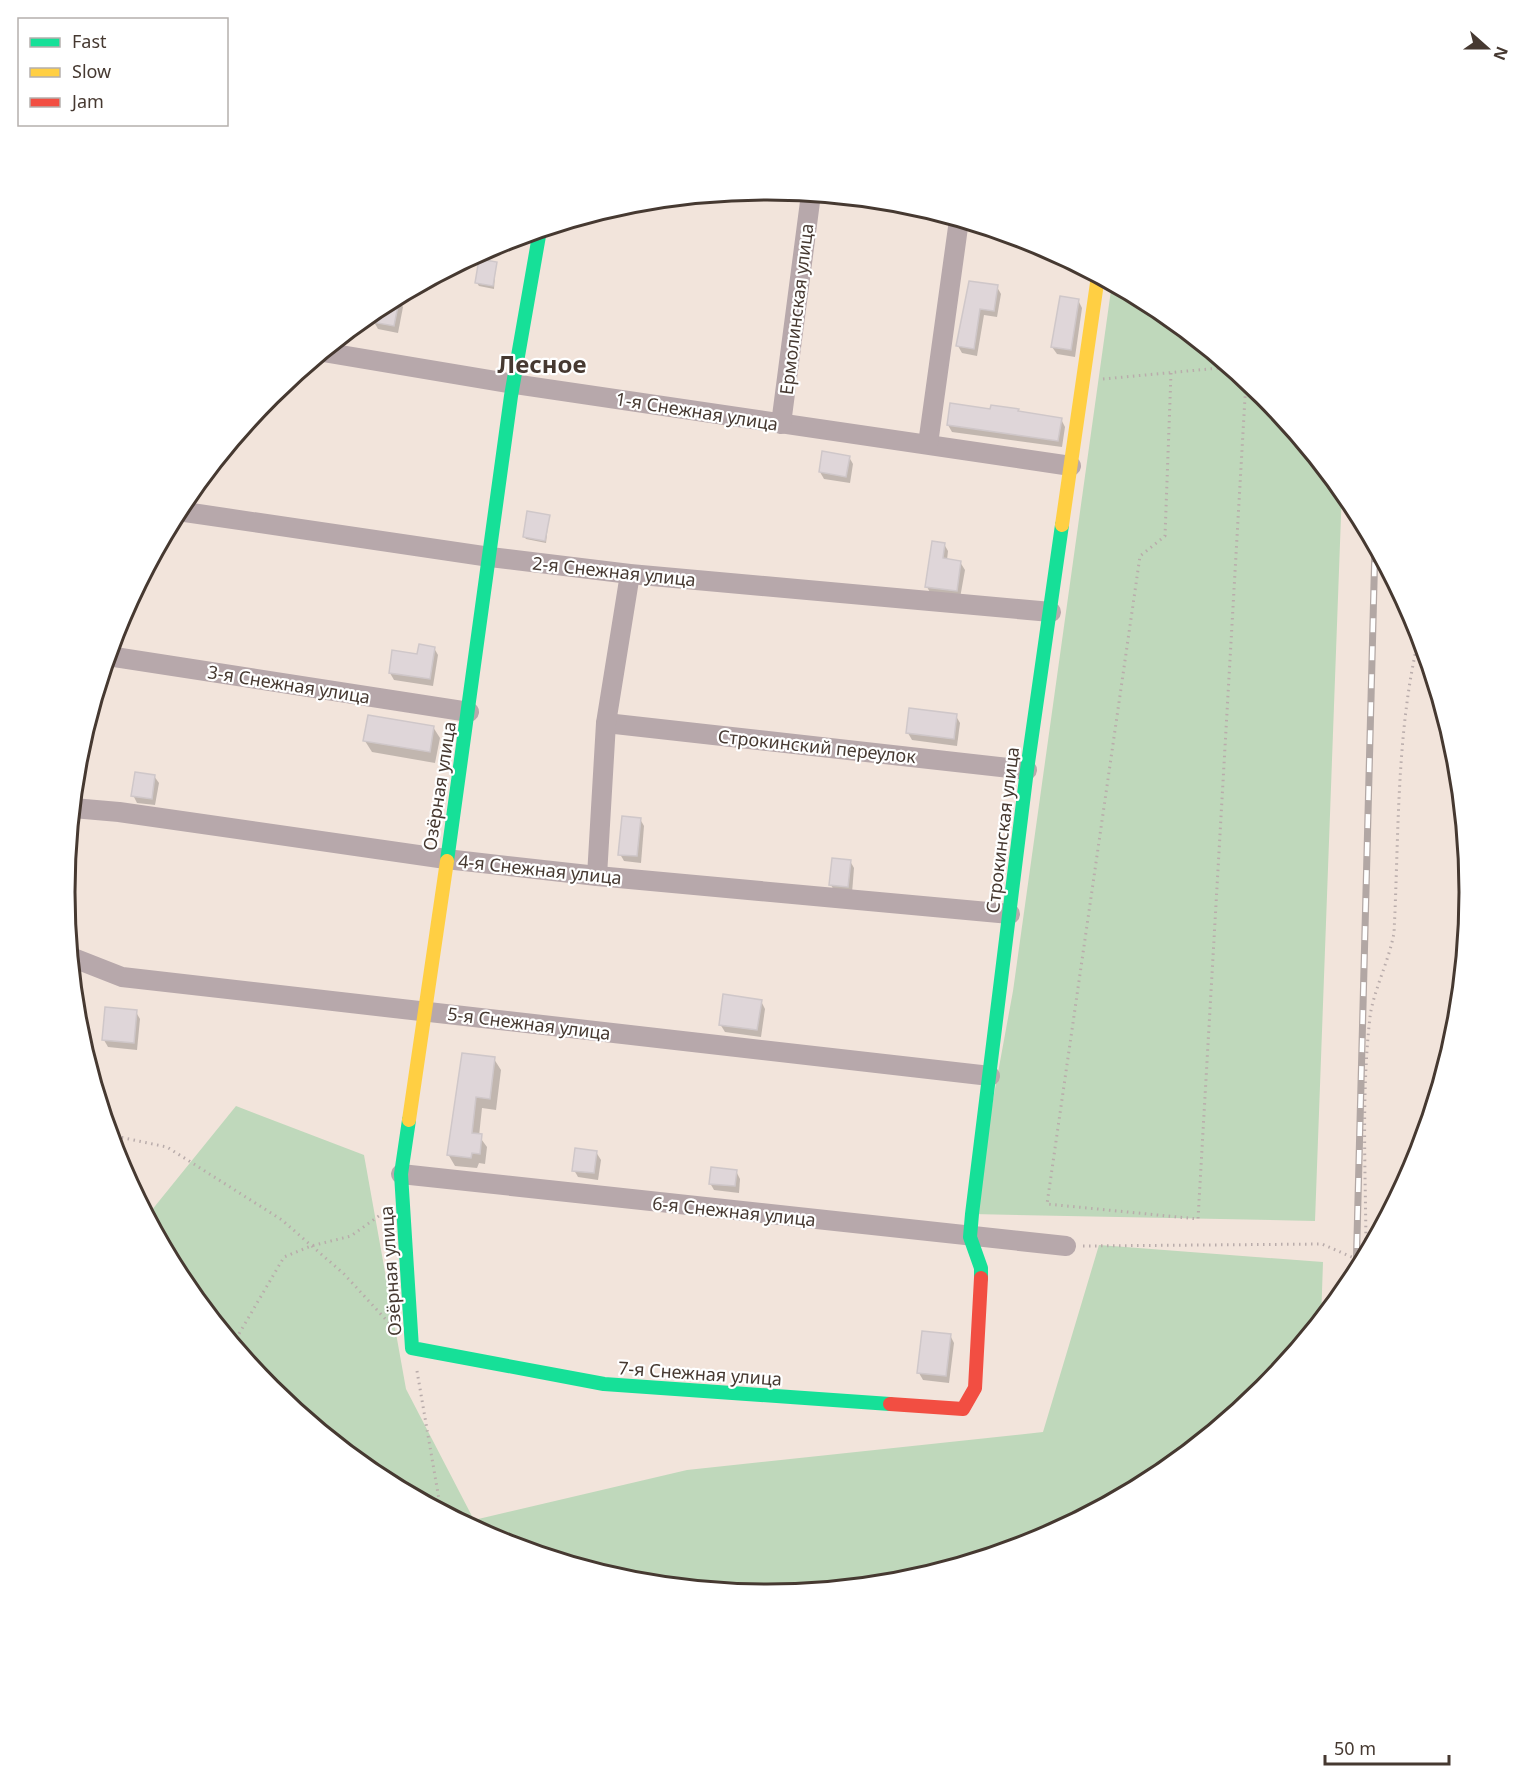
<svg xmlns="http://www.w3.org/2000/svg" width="1535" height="1785" font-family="'Noto Sans',sans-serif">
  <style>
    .green { fill: #bfd8bb }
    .shadow { fill: #0003 }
    .building { fill: #dfd6d9; stroke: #cfc7c9; stroke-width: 1.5 }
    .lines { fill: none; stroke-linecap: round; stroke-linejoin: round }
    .path { stroke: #b9acab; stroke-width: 3; stroke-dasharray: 1.5 4.5; stroke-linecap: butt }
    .street { stroke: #b7a8ab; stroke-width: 20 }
    .fast { stroke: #16e098; stroke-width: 14 }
    .slow { stroke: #ffcf43; stroke-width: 14 }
    .jam { stroke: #f24e42; stroke-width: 14 }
    .rail-casing { stroke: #b2a7a4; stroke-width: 7 }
    .rail { stroke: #fff; stroke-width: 4.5; stroke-dasharray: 14; stroke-linecap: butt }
    .labels { text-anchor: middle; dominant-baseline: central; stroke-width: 4.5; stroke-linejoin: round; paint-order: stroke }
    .street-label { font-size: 18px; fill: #463931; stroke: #fff }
    .district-label { font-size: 24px; font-weight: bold; fill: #463931; stroke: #fff }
    .rim { fill: none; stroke: #463931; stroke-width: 3 }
  </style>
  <rect width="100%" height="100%" fill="#f2e4db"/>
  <g class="green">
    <path d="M1112 283 1158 308 1265 396 1342 489 1315 1221 972 1214 1013 991Z"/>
    <path d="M236 1106 364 1155 406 1389 474 1520 687 1470 1043 1432 1099 1245 1323 1262 1321 1321 1264 1390 1158 1477 1036 1542 904 1582 767 1595 630 1582 498 1542 377 1477 270 1389 183 1283 147 1216Z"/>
  </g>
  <g class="shadow">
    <path d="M496 263 494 289 479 286 477 283Z"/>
    <path d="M970 283 997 287 1001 294 997 317 984 315 977 356 962 353 958 346Z"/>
    <path d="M394 299 398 300 403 307 398 333 378 329 374 322 376 309Z"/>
    <path d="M1078 300 1082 308 1075 357 1057 354 1052 347Z"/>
    <path d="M1018 410 1019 413 1061 419 1065 427 1062 447 952 432 948 425 991 411Z"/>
    <path d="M849 457 853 464 850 483 824 479 820 472Z"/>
    <path d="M549 516 546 543 526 539 524 536Z"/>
    <path d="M944 544 948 551 947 560 960 562 965 570 960 598 931 594 927 587Z"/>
    <path d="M434 648 438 655 433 686 394 680 390 673Z"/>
    <path d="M956 716 960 723 957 746 912 740 908 733Z"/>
    <path d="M433 727 440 738 435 763 372 752 365 741Z"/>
    <path d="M154 776 159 783 155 805 137 803 133 795Z"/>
    <path d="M640 819 644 826 641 863 624 861 620 854Z"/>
    <path d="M850 861 854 868 852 893 835 892 831 885Z"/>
    <path d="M761 1001 765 1009 761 1037 725 1032 720 1024Z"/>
    <path d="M136 1012 140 1019 137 1050 108 1047 104 1040Z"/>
    <path d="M494 1059 501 1070 496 1110 482 1108 479 1136 487 1147 485 1164 479 1163 477 1168 455 1166 448 1154Z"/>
    <path d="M596 1152 601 1160 598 1180 578 1177 574 1170Z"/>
    <path d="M736 1171 740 1179 739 1193 714 1190 710 1183Z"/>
    <path d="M950 1335 954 1343 949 1383 923 1380 919 1373Z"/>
  </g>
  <g class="building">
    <path d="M479 259 497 262 493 286 475 283Z"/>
    <path d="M969 281 998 285 994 311 980 309 974 349 956 346Z"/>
    <path d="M400 296 394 326 372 322 374 310Z"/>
    <path d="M1060 296 1079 299 1071 350 1051 347Z"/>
    <path d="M950 403 990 409 991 405 1019 409 1018 411 1062 418 1058 441 947 425Z"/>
    <path d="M822 451 850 456 846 477 819 472Z"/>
    <path d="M527 511 550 515 545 541 523 537Z"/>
    <path d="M932 541 945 543 943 558 961 561 957 591 925 587Z"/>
    <path d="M419 644 435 647 430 679 389 673 392 650 417 654Z"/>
    <path d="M909 708 957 714 954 739 906 733Z"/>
    <path d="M368 715 434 726 430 752 363 741Z"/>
    <path d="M135 772 155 775 152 799 131 796Z"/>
    <path d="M622 816 641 818 637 856 618 855Z"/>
    <path d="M832 858 851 860 848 887 829 885Z"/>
    <path d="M723 994 762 1000 757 1030 719 1025Z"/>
    <path d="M105 1007 137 1010 134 1043 102 1040Z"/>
    <path d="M462 1053 495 1057 490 1099 476 1097 472 1133 482 1134 480 1154 472 1153 471 1158 447 1155Z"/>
    <path d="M575 1148 597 1151 594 1173 572 1171Z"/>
    <path d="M711 1167 737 1170 735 1186 709 1184Z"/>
    <path d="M922 1331 951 1334 946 1376 917 1373Z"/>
  </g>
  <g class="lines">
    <g class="path">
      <path d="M1171 373 1165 536 1140 556 1047 1204 1198 1219 1246 380"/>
      <path d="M1103 379 1230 367"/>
      <path d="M110 1135 167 1147 282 1220 344 1274 389 1323"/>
      <path d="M1083 1246 1322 1244 1363 1262"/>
      <path d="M1366 1257C1366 1178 1361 1096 1370 1017 1373 992 1389 961 1394 933 1399 835 1396 728 1420 633"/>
      <path d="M233 1344 284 1257 311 1246 351 1236 383 1213"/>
      <path d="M417 1371 441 1511"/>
    </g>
    <g class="street">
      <path d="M323 352 514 384 1071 466"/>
      <path d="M781 424 811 194"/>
      <path d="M928 444 959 220"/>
      <path d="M178 511 490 557 630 574 1051 612"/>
      <path d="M108 656 469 712"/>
      <path d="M606 723 1027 770"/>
      <path d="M73 808 119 812 446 859 597 876 1010 914"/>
      <path d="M597 876 606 723 630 574"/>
      <path d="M71 957 122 977 990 1076"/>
      <path d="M401 1174 1066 1246"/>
    </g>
    <g class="fast">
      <path d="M447 861 511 396 540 230"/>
      <path d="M409 1120 401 1174 412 1348 604 1384 890 1404"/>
      <path d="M981 1278V1268L970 1237 972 1214 1027 770 1062 525"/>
    </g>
    <g class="slow">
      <path d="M1062 525 1098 276"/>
      <path d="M409 1120 447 861"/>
    </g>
    <path class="jam" d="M890 1404 963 1409 975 1388 981 1278"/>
    <g class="rail-casing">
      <path id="rail" d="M1356 1276 1375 545"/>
    </g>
    <use href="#rail" class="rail"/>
  </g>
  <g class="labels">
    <g class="street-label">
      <text transform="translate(796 309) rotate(-83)">Ермолинская улица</text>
      <text transform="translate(697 411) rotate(9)">1-я Снежная улица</text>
      <text transform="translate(614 571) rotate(6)">2-я Снежная улица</text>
      <text transform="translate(289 684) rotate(9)">3-я Снежная улица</text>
      <text transform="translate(817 746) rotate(6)">Строкинский переулок</text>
      <text transform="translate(439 786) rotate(-81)">Озёрная улица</text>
      <text transform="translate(1002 830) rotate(-83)">Строкинская улица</text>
      <text transform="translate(540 869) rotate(6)">4-я Снежная улица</text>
      <text transform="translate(529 1023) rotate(7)">5-я Снежная улица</text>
      <text transform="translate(734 1211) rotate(6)">6-я Снежная улица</text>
      <text transform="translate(390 1271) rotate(-94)">Озёрная улица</text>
      <text transform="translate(700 1373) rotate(4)">7-я Снежная улица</text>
    </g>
    <g class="district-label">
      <text x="542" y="363">Лесное</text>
    </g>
  </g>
  <path d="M0 0H1535V1785H0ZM75 892a692 692 0 1 1 1384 0a692 692 0 1 1-1384 0Z" fill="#fff" fill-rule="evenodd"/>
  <path class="rim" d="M75 892a692 692 0 1 1 1384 0a692 692 0 1 1-1384 0Z"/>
  <rect x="18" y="18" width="210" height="108" fill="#ffffff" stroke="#b5b0ad" stroke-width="1.5"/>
  <rect x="30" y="38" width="30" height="9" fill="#16e098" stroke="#b5b0ad" stroke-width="1.5"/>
  <text x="72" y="48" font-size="18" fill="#463931">Fast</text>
  <rect x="30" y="68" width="30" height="9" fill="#ffcf43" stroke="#b5b0ad" stroke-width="1.5"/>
  <text x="72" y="78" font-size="18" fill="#463931">Slow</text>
  <rect x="30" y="98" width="30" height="9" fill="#f24e42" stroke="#b5b0ad" stroke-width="1.5"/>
  <text x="72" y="108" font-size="18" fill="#463931">Jam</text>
  <g transform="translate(1487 48) rotate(111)" stroke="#ffffff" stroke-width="4.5" paint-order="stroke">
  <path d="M0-4.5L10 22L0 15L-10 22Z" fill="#463931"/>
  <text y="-9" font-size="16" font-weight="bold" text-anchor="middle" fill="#463931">N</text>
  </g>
  <path d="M1325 1755v9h124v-9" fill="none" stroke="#463931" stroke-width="3"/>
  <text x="1334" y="1755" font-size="18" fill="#463931" stroke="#ffffff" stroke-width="4.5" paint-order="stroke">50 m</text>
</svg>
